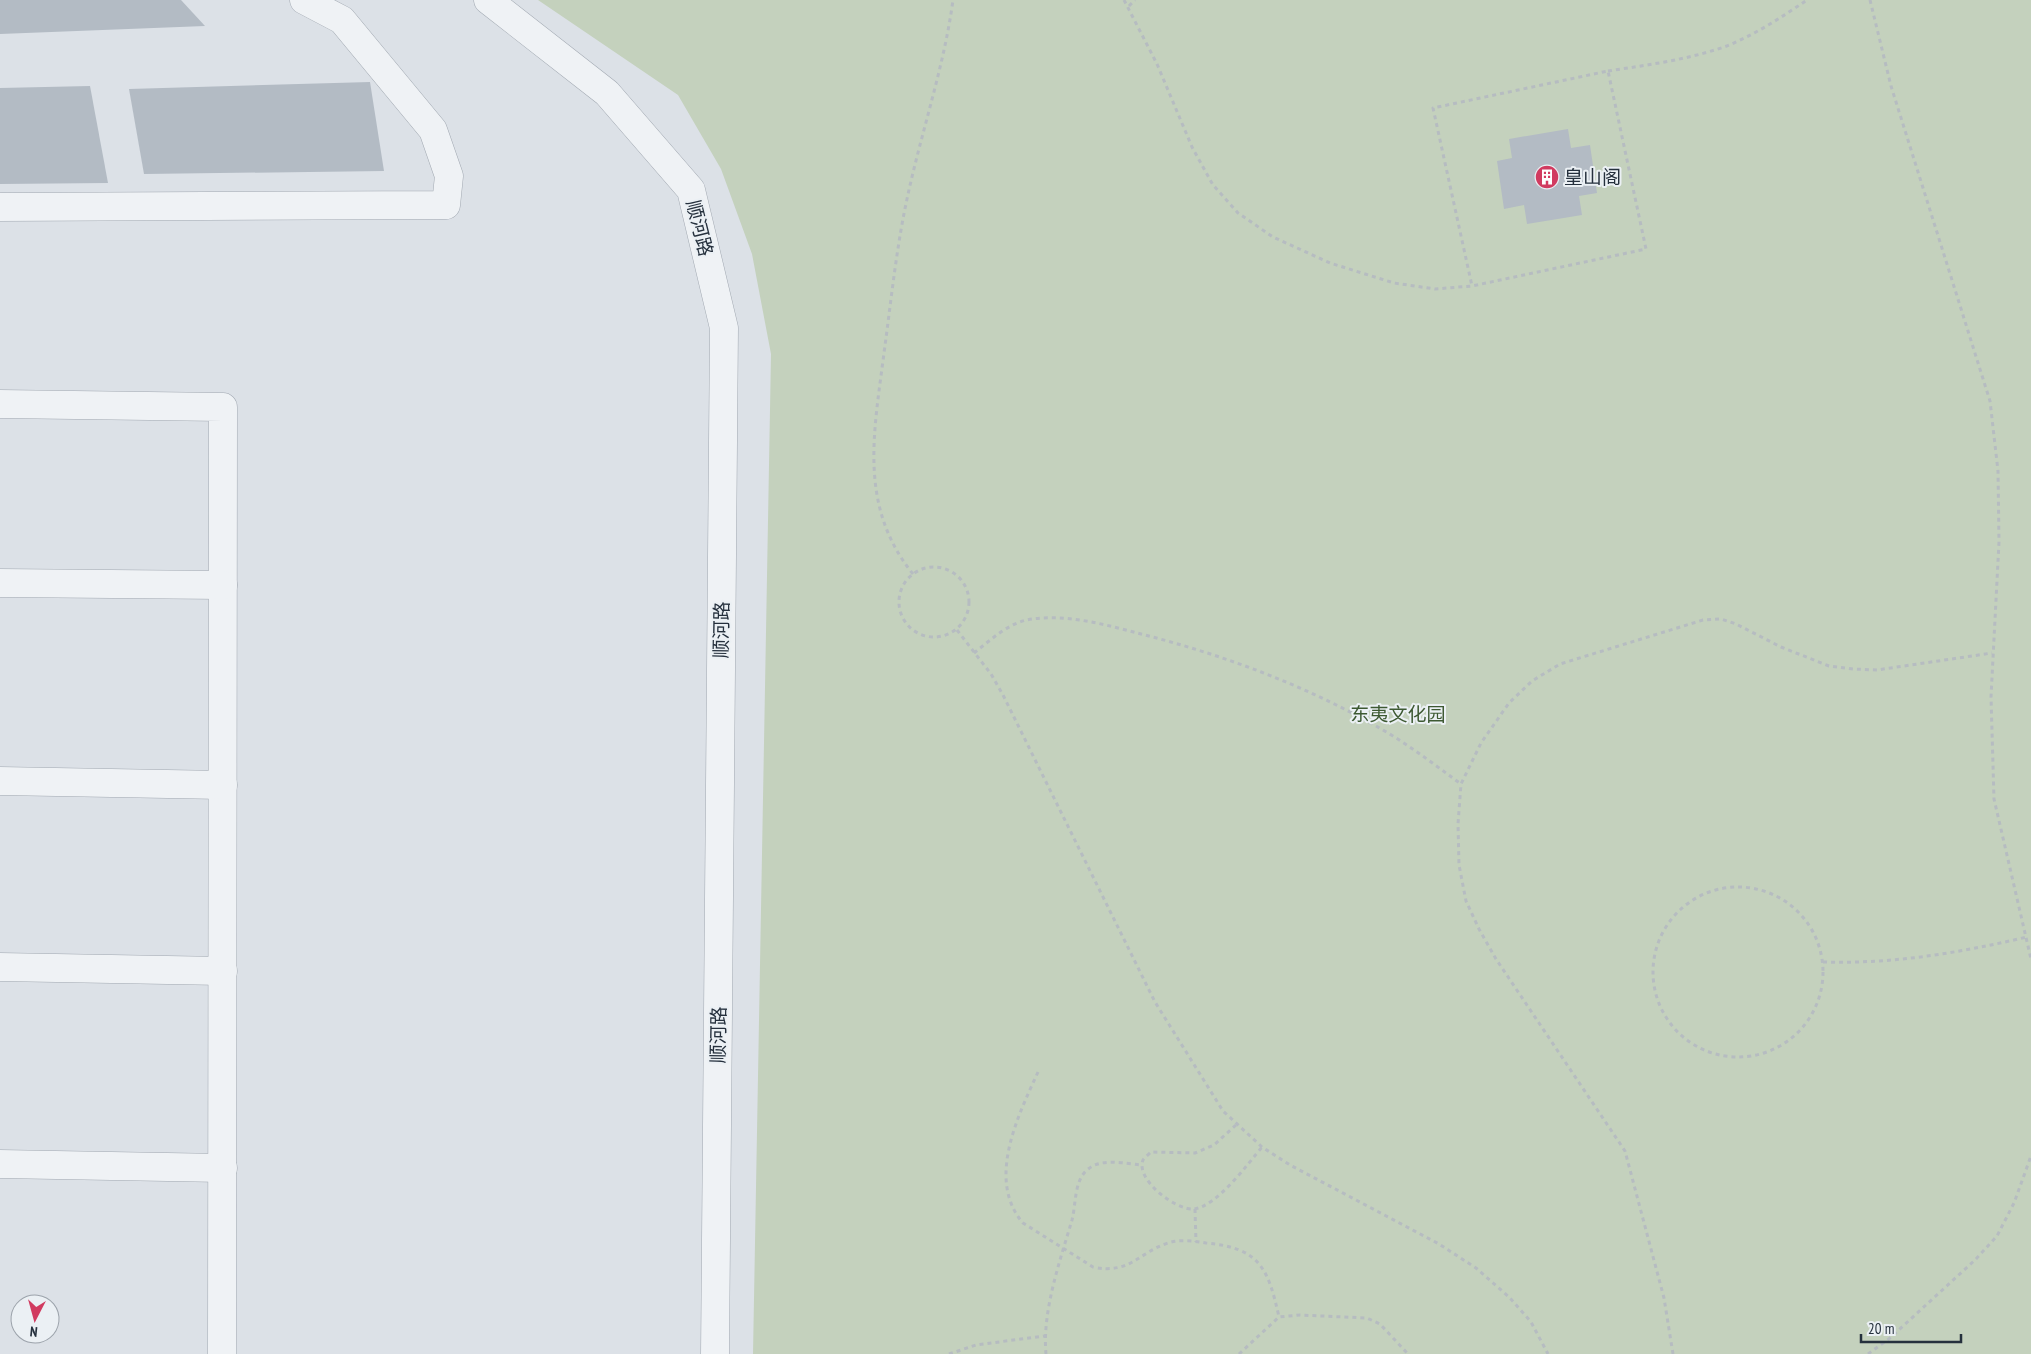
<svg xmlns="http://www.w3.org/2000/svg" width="2031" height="1354" font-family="'PT Sans Narrow','Noto Sans SC',sans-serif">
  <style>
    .green { fill: #c4d1bd }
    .building { fill: #b3bbc4 }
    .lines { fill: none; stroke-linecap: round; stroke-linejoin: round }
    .minor-casing { stroke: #a1a8b1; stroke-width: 29 }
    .path { stroke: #b6bcc1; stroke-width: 3; stroke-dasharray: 4 4; stroke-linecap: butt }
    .minor { stroke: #eff2f5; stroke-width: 28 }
    .labels { text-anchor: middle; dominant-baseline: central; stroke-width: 4; stroke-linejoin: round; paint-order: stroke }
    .poi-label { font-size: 19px; fill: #25303d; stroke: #ebf0f4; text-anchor: start }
    .street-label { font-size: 19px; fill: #25303d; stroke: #ebf0f4 }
    .park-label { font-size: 19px; fill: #3d5932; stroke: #ebf0f4 }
  </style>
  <rect width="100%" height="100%" fill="#dce1e7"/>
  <path class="green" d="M538 0H2031V1354H753L771 354 752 254 721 169 678 95Z"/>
  <g class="building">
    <path d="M0 0H181L205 26 0 34Z"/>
    <path d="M370 82 384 171 144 174 129 89Z"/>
    <path d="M90 86 108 183 0 184V88Z"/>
    <path d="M1568 129 1571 148 1590 145 1597 193 1579 196 1582 215 1527 224 1524 205 1504 209 1497 161 1512 158 1509 139Z"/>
  </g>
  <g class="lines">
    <g class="minor-casing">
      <g id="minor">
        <path d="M488 0 607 93 691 190 724 328 715 1354"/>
        <path d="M0 207 446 205 449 176 433 130 342 20 304 0"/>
        <path d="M0 404 223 407 222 1354"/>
        <path d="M0 583 223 585"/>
        <path d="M0 781 223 785"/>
        <path d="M0 967 223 971"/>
        <path d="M0 1164 223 1168"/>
      </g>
    </g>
    <g class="path">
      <path d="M1124 0 1157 64 1192 147 1213 185 1238 213 1273 237 1330 263 1394 283 1435 289 1472 286 1646 249 1608 71 1433 108 1472 286"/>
      <path d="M1870 0 1891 86 1990 401 1998 471 1999 542 1991 697 1994 799 2031 959"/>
      <path d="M1129 6 1135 0"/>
      <path d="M1608 71C1647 65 1686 60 1724 47 1753 36 1782 17 1807 0"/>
      <circle cx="934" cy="602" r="35"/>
      <path d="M913 574C858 506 874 432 884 353 891 302 896 250 907 199 921 133 944 67 953 0"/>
      <path d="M957 630 991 674 1003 695 1155 1002 1223 1111 1262 1147 1290 1165 1439 1244 1476 1268 1509 1297 1531 1322 1548 1354"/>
      <path d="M974 653C992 639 1009 622 1032 619 1068 614 1107 625 1141 634 1228 656 1315 689 1393 736 1417 751 1439 768 1461 784"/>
      <circle cx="1738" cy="972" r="85"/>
      <path d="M1823 962C1894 964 1958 953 2027 937"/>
      <path d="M1038 1072C1018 1116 986 1180 1023 1223L1093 1267C1130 1275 1139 1252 1168 1243 1180 1239 1194 1241 1206 1243 1260 1248 1268 1268 1279 1317"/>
      <path d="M1236 1125 1214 1145 1195 1153 1151 1152C1149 1154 1145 1157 1143 1160 1135 1180 1177 1211 1194 1209 1217 1206 1247 1165 1262 1147"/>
      <path d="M1195 1209 1196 1242"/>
      <path d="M949 1354 976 1345 1044 1336"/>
      <path d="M1046 1354C1042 1311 1060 1261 1072 1220 1076 1205 1074 1181 1087 1170 1101 1157 1126 1164 1142 1165"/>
      <path d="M1239 1354 1279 1317 1300 1315 1367 1318 1380 1324 1408 1354"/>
      <path d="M1673 1354 1664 1298 1625 1151 1496 959 1479 929 1466 901 1459 865 1458 824 1461 784 1481 743 1509 703 1532 681 1560 664 1703 620 1721 619 1736 624 1781 647 1829 666 1853 669 1877 670 1992 653"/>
      <path d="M1868 1354 1890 1338 1975 1260 1997 1236 2014 1203 2031 1156"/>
    </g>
    <use href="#minor" class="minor"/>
  </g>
  <defs>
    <g id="building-disc" transform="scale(1.25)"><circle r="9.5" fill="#d13b60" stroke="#ebf0f4"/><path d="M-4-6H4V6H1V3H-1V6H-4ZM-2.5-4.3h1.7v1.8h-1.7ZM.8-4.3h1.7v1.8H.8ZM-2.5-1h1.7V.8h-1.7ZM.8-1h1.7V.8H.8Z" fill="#fff"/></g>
  </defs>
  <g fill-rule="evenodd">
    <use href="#building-disc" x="1547" y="177"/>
  </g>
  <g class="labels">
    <g class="poi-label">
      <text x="1564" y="177">皇山阁</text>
    </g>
    <g class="street-label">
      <text transform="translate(700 228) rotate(76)">顺河路</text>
      <text transform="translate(721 630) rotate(-89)">顺河路</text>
      <text transform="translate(718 1035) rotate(-89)">顺河路</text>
    </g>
    <g class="park-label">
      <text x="1398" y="714">东夷文化园</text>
    </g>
  </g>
  <g transform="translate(35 1319) rotate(186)"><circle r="24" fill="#ebf0f4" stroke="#9ca3ab"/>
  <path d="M0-4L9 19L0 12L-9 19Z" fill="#d13b60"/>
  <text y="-8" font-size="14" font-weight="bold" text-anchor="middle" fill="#25303d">N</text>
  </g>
  <path d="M1861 1334v8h100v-8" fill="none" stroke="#25303d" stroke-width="2.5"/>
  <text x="1868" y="1334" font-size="15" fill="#25303d" stroke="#ebf0f4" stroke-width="4" paint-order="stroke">20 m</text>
</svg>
